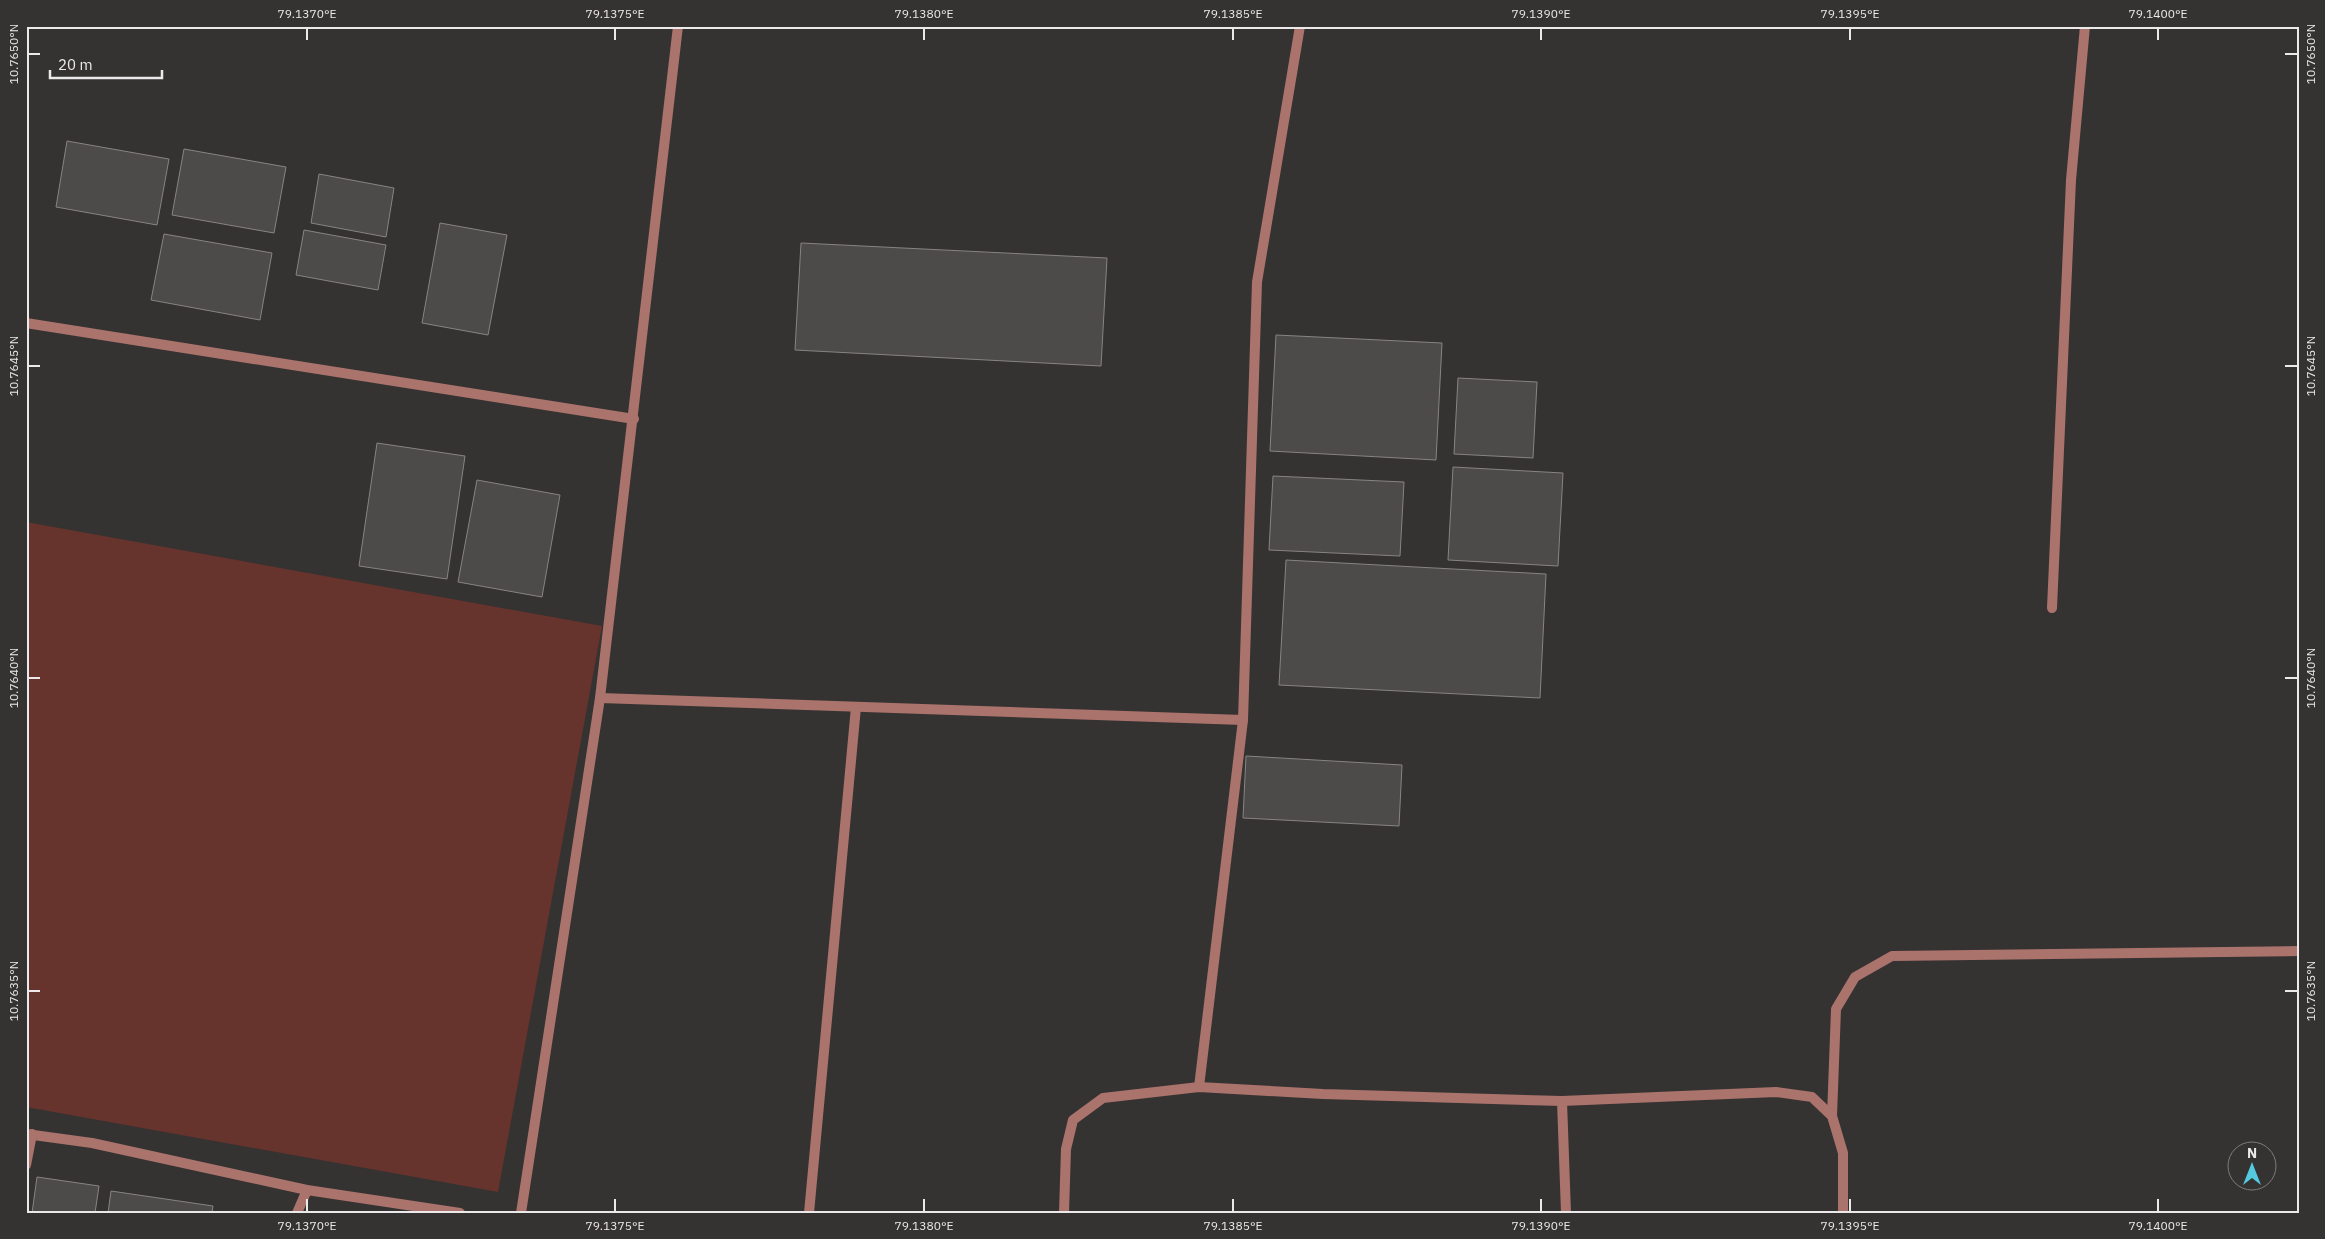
<svg xmlns="http://www.w3.org/2000/svg" width="2325" height="1239" font-family="'IBM Plex Sans',sans-serif">
  <style>
    .green { fill: #66332d }
    .building { fill: #4d4a4a; stroke: #888484 }
    .lines { fill: none; stroke-linecap: round; stroke-linejoin: round }
    .minor { stroke: #aa736c; stroke-width: 10 }
    .ticks { fill: none; stroke: #ebe9e9; stroke-width: 2 }
    .neatline { fill: none; stroke: #ebe9e9; stroke-width: 2 }
    .ticks-label { font-size: 12px; text-anchor: middle; fill: #ebe9e9 }
  </style>
  <rect width="100%" height="100%" fill="#353232"/>
  <path class="green" d="M26 522 602 626 498 1192 26 1107Z"/>
  <g class="building">
    <path d="M67 141 169 159 157 225 56 207Z"/>
    <path d="M184 149 286 167 274 233 172 215Z"/>
    <path d="M319 174 394 188 386 237 311 223Z"/>
    <path d="M440 223 507 235 488 335 422 323Z"/>
    <path d="M304 230 386 245 378 290 296 275Z"/>
    <path d="M164 234 272 253 260 320 151 300Z"/>
    <path d="M801 243 1107 258 1101 366 795 350Z"/>
    <path d="M1276 335 1442 343 1436 460 1270 451Z"/>
    <path d="M1458 378 1537 382 1533 458 1454 454Z"/>
    <path d="M377 443 465 456 447 579 359 566Z"/>
    <path d="M1453 467 1563 473 1558 566 1448 560Z"/>
    <path d="M1273 476 1404 482 1400 556 1269 550Z"/>
    <path d="M477 480 560 495 542 597 458 582Z"/>
    <path d="M1286 560 1546 574 1540 698 1279 685Z"/>
    <path d="M1246 756 1402 765 1399 826 1243 818Z"/>
    <path d="M37 1177 99 1186 95 1213H32Z"/>
    <path d="M111 1191 213 1206 212 1213H108Z"/>
  </g>
  <g class="lines">
    <g class="minor">
      <path d="M26 323 634 419"/>
      <path d="M2052 608 2071 180 2085 26"/>
      <path d="M600 698 1243 720"/>
      <path d="M1199 1087 1243 720 1257 282 1300 26"/>
      <path d="M1562 1101 1566 1213"/>
      <path d="M1832 1116 1836 1009 1855 977 1892 956 2299 951"/>
      <path d="M26 1134 92 1143 307 1190 460 1213"/>
      <path d="M26 1165 32 1134"/>
      <path d="M297 1213 307 1190"/>
      <path d="M521 1213 600 698 678 26"/>
      <path d="M809 1213 856 707"/>
      <path d="M1064 1213 1066 1149 1073 1120 1103 1098 1199 1087 1323 1094 1562 1101 1776 1092 1812 1097 1832 1116 1843 1153V1213"/>
    </g>
  </g>
  <path class="ticks" d="M307 28V40M615 28V40M924 28V40M1233 28V40M1541 28V40M1850 28V40M2158 28V40M28 54H40M2285 54H2298M28 366H40M2285 366H2298M28 678H40M2285 678H2298M28 991H40M2285 991H2298M307 1199V1212M615 1199V1212M924 1199V1212M1233 1199V1212M1541 1199V1212M1850 1199V1212M2158 1199V1212"/>
  <rect width="2325" height="1239" fill="none" stroke="#353232" stroke-width="55"/>
  <g transform="translate(2252 1166)"><circle r="24" fill="#353232" stroke="#7e7b7b"/>
  <path d="M0-4L9 19L0 12L-9 19Z" fill="#55cadf"/>
  <text y="-8" font-size="14" font-weight="bold" text-anchor="middle" fill="#ebe9e9">N</text>
  </g>
  <path d="M50 70v8h112v-8" fill="none" stroke="#ebe9e9" stroke-width="2.5"/>
  <text x="58" y="70" font-size="15" fill="#ebe9e9" stroke="#353232" stroke-width="4" paint-order="stroke">20 m</text>
  <rect x="28" y="28" width="2270" height="1184" class="neatline"/>
  <g class="ticks-label">
    <text x="307" y="18">79.1370°E</text>
    <text x="615" y="18">79.1375°E</text>
    <text x="924" y="18">79.1380°E</text>
    <text x="1233" y="18">79.1385°E</text>
    <text x="1541" y="18">79.1390°E</text>
    <text x="1850" y="18">79.1395°E</text>
    <text x="2158" y="18">79.1400°E</text>
    <text transform="translate(14 54) rotate(-90)" y="4">10.7650°N</text>
    <text transform="translate(2311 54) rotate(-90)" y="4">10.7650°N</text>
    <text transform="translate(14 366) rotate(-90)" y="4">10.7645°N</text>
    <text transform="translate(2311 366) rotate(-90)" y="4">10.7645°N</text>
    <text transform="translate(14 678) rotate(-90)" y="4">10.7640°N</text>
    <text transform="translate(2311 678) rotate(-90)" y="4">10.7640°N</text>
    <text transform="translate(14 991) rotate(-90)" y="4">10.7635°N</text>
    <text transform="translate(2311 991) rotate(-90)" y="4">10.7635°N</text>
    <text x="307" y="1230">79.1370°E</text>
    <text x="615" y="1230">79.1375°E</text>
    <text x="924" y="1230">79.1380°E</text>
    <text x="1233" y="1230">79.1385°E</text>
    <text x="1541" y="1230">79.1390°E</text>
    <text x="1850" y="1230">79.1395°E</text>
    <text x="2158" y="1230">79.1400°E</text>
  </g>
</svg>
